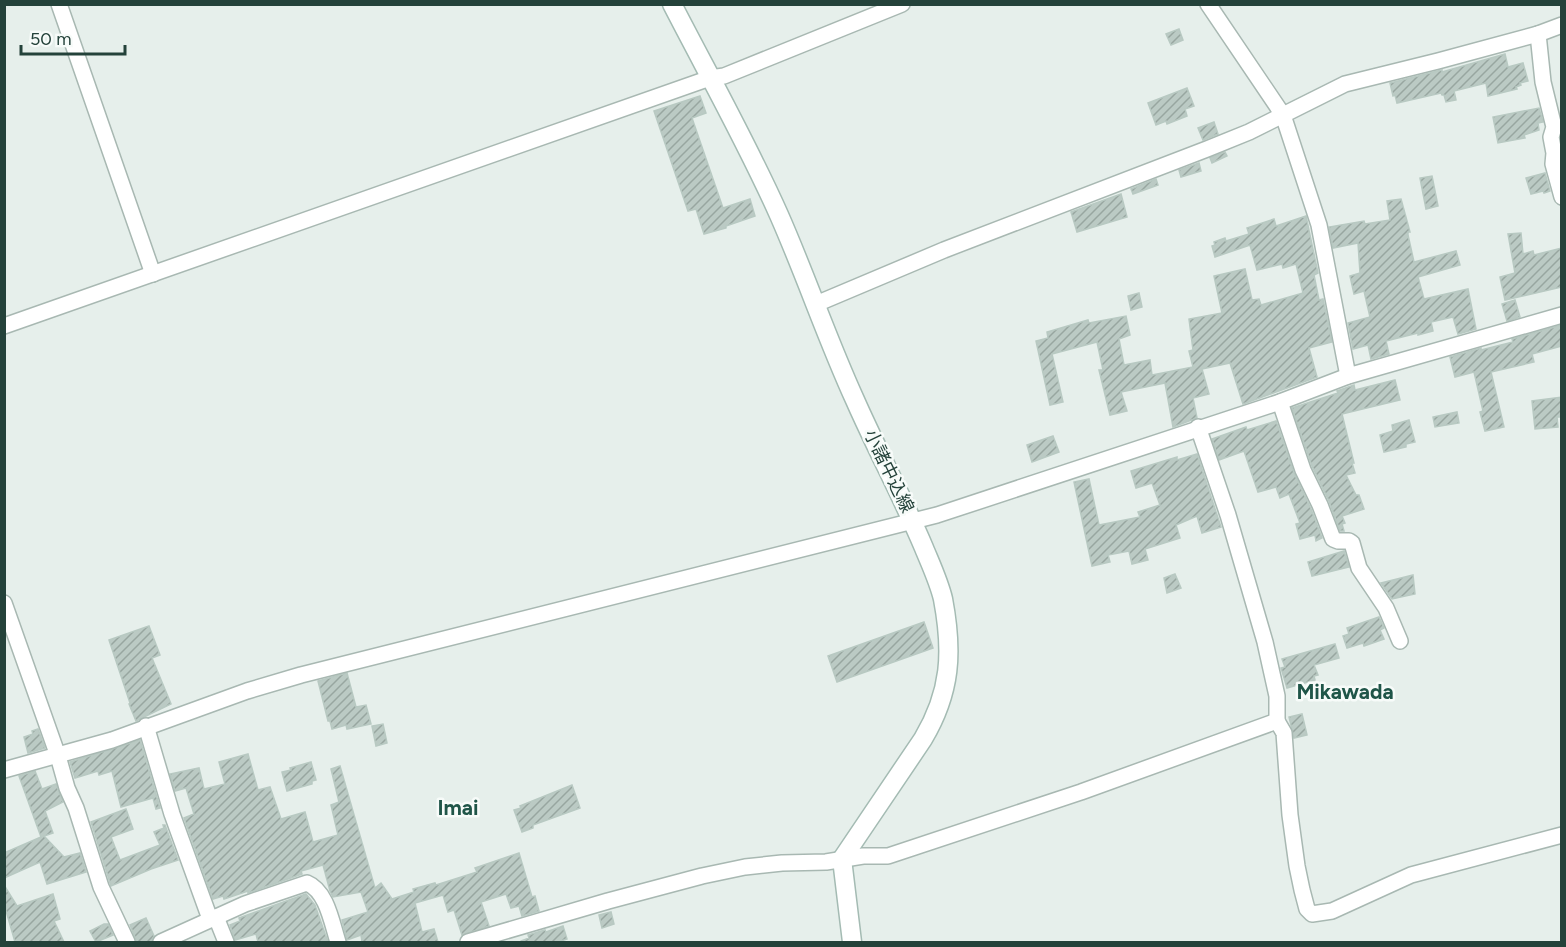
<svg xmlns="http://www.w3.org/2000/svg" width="1566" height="947" font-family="Figtree,'Noto Sans JP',sans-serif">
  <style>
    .building { fill: url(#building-hatch); stroke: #b8c9c2; stroke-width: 1.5 }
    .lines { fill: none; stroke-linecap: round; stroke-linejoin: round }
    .street-casing { stroke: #a8b8b2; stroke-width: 18 }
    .secondary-casing { stroke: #a4bbb3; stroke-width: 21 }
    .street { stroke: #fff; stroke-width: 15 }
    .secondary { stroke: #fff; stroke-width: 18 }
    .labels { text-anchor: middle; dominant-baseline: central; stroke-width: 5; stroke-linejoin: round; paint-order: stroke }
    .street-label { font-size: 18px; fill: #24423a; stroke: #f7fbf9 }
    .quarter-label { font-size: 21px; font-weight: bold; fill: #1f5548; stroke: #f7fbf9 }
  </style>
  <defs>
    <pattern id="building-hatch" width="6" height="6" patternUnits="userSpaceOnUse" patternTransform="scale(1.5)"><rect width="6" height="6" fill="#bbcac4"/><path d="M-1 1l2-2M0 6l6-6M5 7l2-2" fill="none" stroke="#98a6a0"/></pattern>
  </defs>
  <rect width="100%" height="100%" fill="#e6efeb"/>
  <g class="building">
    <path d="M1179 29 1183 40 1171 45 1166 34Z"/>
    <path d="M1505 54 1508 67 1523 63 1528 81 1520 83 1521 85 1516 87 1517 89 1488 96 1486 83 1454 91 1456 100 1446 102 1444 95H1442L1441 93 1397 103 1395 95 1393 96 1390 83 1442 70V72Z"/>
    <path d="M1187 88 1194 106 1185 109 1187 116 1167 124 1166 121 1156 125 1148 103Z"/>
    <path d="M700 96 706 113 692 118 723 208 750 199 755 216 726 226V228L704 234 696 209 688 211 654 111Z"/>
    <path d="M1539 108 1543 122 1538 123 1539 130 1524 135 1525 138 1498 143 1493 117Z"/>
    <path d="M1214 122 1218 134 1203 140 1198 128Z"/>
    <path d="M1225 152 1227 156 1212 163 1210 158Z"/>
    <path d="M1199 163 1201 171 1181 177 1179 170Z"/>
    <path d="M1545 173 1550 191 1544 193 1543 191 1531 194 1526 178Z"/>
    <path d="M1432 176 1438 206 1426 209 1420 178Z"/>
    <path d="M1156 179 1158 185 1133 194 1131 189Z"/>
    <path d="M1121 194 1127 217 1077 232 1071 212Z"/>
    <path d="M1401 199 1410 232H1408V235L1414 262 1456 251 1460 265 1418 277 1424 299 1468 289 1476 329 1458 334 1453 317 1431 322 1433 331 1418 335V333L1386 341 1389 354 1371 359 1368 345 1353 349 1348 323 1370 317 1364 291 1354 294 1350 276 1360 273 1358 243 1333 248 1329 227 1364 221 1365 224 1390 220 1387 201Z"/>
    <path d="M1306 216 1318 273 1314 275 1319 300 1323 299 1332 342 1309 348 1317 377 1243 404 1230 363 1202 369 1209 394 1193 398 1197 418 1173 427 1165 383 1121 392 1127 411 1110 415 1099 370H1103L1097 342 1052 354 1063 402 1050 405 1036 341 1048 338 1047 332 1088 320 1089 323 1126 316 1130 335 1119 339 1124 365 1150 360 1152 375 1193 367 1189 351 1193 350 1189 319 1222 313 1214 276 1245 269 1252 300 1259 299 1261 305 1303 293 1296 264 1283 268 1282 264 1257 270 1250 245 1215 257 1212 246 1215 245 1214 242 1225 238 1226 241 1249 234 1247 228 1274 219 1276 226Z"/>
    <path d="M1521 233 1523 254 1533 251 1534 255 1562 248V287L1505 300 1500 277 1515 273 1508 234Z"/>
    <path d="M1139 293 1142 307 1131 310 1128 296Z"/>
    <path d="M1515 300 1520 317 1507 321 1502 304Z"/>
    <path d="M1562 325V346L1532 354 1534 362 1491 372 1504 427 1485 431 1480 412 1483 411 1474 372 1455 377 1450 357 1481 348V350L1513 342 1512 339Z"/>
    <path d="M1395 380 1400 400 1342 414 1354 463H1352L1355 473 1346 475 1356 495H1359L1364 509 1342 516 1345 523 1342 524 1344 531H1340L1329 501 1312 466 1292 408 1338 393 1337 391 1354 385 1355 390Z"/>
    <path d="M1562 397V417H1557L1558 427 1535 429 1532 401Z"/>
    <path d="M1457 412 1459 423 1435 427 1433 417Z"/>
    <path d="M1409 420 1415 442 1406 444V447L1384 452 1380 435 1393 431 1392 425Z"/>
    <path d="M1276 421 1294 473 1311 509 1322 538 1316 541 1315 535 1300 539 1296 524 1300 523 1289 494 1280 498 1276 487 1258 492 1244 451 1219 460 1212 439 1246 427 1247 430Z"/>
    <path d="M1053 436 1059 452 1032 462 1027 445Z"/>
    <path d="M1197 454 1221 527 1202 533 1197 516 1176 525 1180 538 1145 549 1148 560 1132 564 1129 551 1108 555 1110 562 1092 566 1074 482 1089 479 1099 525 1140 517 1138 512 1160 505 1152 483 1136 488 1131 471 1177 457V460Z"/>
    <path d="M1344 551 1349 567 1312 576 1308 562Z"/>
    <path d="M1175 574 1181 588 1167 593 1164 578Z"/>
    <path d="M1413 575 1415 594 1392 599 1381 583Z"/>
    <path d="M1379 617 1384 628 1380 630 1384 639 1364 646 1363 643 1347 648 1343 636 1349 634 1347 628Z"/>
    <path d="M924 622 933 648 837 682 828 656Z"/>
    <path d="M149 626 160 655 152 658 171 704 136 721 129 704 130 703 109 640Z"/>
    <path d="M1335 644 1339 658 1314 665 1318 675 1314 676 1315 680 1287 688 1281 668 1285 667 1282 659Z"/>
    <path d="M347 673 356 707 366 705 371 724 347 729 346 725 332 729 330 721H328L318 681Z"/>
    <path d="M1302 714 1307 735 1294 738 1289 717Z"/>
    <path d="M383 724 387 743 376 746 372 726Z"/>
    <path d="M38 729 45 748 28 753 24 737 33 734 32 731Z"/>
    <path d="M140 740 160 808 156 809 153 798 121 807 112 771 99 775 98 771 75 778 70 762Z"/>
    <path d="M248 754 258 790 270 787 281 819 305 812 313 842 338 835 331 805 339 802 331 769 340 766 375 888 381 883 392 899 414 892 413 889 435 883 436 885 477 872 475 868 519 853 532 897 535 896 539 911 522 916 519 906 511 908 506 894 481 902 489 926 462 935 454 910 448 912 443 895 415 903 422 932 434 929 438 942H362L361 935 347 940 342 920 368 912 361 892 333 897 330 891 323 865 301 871 302 874 248 893V891L224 899 223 896 213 899 184 818 194 814 186 788 175 791 170 774 199 768 204 789 225 784 219 762Z"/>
    <path d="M311 762 316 780 312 781V784L287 791 282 772 291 770 290 768Z"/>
    <path d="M35 771 42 789 56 784 63 802 45 811 53 833 44 836 64 857 80 853 86 872 47 884 40 862 4 878V853L41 837 19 776Z"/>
    <path d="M572 785 580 808 533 825V828L522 832 514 810 521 808 520 806Z"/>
    <path d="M126 809 133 829 111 837 120 860 160 845 154 832 164 828 163 825H165L178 860 151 869 111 886 91 822Z"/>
    <path d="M4 885 17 906 53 894 60 919 54 921 64 942H15L4 904Z"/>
    <path d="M306 894 315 905 328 942H258L256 934 235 940 230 925 240 921 239 918Z"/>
    <path d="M611 912 614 924 602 928 599 915Z"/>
    <path d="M146 918 154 936 151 942H137L130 925Z"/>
    <path d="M104 924H108L113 935 96 942 90 931Z"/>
    <path d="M563 926 567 939 558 942H521V941L529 938 528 935 545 930 546 932Z"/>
  </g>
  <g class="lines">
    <g class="street-casing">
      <g id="street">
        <path d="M59 4 153 274"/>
        <path d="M1208 4 1283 115 1319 225 1348 376"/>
        <path d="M1538 34 1543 82 1554 127 1551 137 1554 153 1553 164 1562 197"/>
        <path d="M816 304 944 250 1207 149 1249 132 1345 84 1438 61 1538 34 1562 25"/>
        <path d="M4 326 710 78 724 76 902 4"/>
        <path d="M1280 402 1303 470 1320 505 1333 539 1338 541H1349L1352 543 1359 568 1386 608 1400 641"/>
        <path d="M1198 427 1228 515 1265 642 1277 696V721"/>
        <path d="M4 603 58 756 67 788 76 808 101 887 127 942"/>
        <path d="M146 726 172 814 210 919"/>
        <path d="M4 770 112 740 247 691 301 675 937 515 1280 402 1348 376 1562 315"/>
        <path d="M216 917 226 942"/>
        <path d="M161 942 245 904 307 883C327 891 332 924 338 942"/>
        <path d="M468 942 608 901 702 876 745 867 782 863 826 862 863 856H888L1081 792 1277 721 1284 733 1290 815 1297 866 1302 890 1307 909 1312 914 1332 911 1411 875 1562 835"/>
      </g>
    </g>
    <g class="secondary-casing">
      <path id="secondary" d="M672 4C708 74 747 143 779 215 806 276 827 339 855 400 877 450 903 498 924 548 931 565 939 582 943 599 953 652 951 692 923 739L842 859 852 942"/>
    </g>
    <use href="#street" class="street"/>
    <use href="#secondary" class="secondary"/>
  </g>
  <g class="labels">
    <g class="street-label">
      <text transform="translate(889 471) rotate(64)">小諸中込線</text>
    </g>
    <g class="quarter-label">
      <text x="1345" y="691">Mikawada</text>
      <text x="458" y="807">Imai</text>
    </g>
  </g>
  <rect width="1566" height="947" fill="none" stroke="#24423a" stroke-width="12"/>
  <path d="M21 45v9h104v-9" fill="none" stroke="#24423a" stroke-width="3"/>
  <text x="30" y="45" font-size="18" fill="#24423a" stroke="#f7fbf9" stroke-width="4.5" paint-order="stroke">50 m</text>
</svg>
